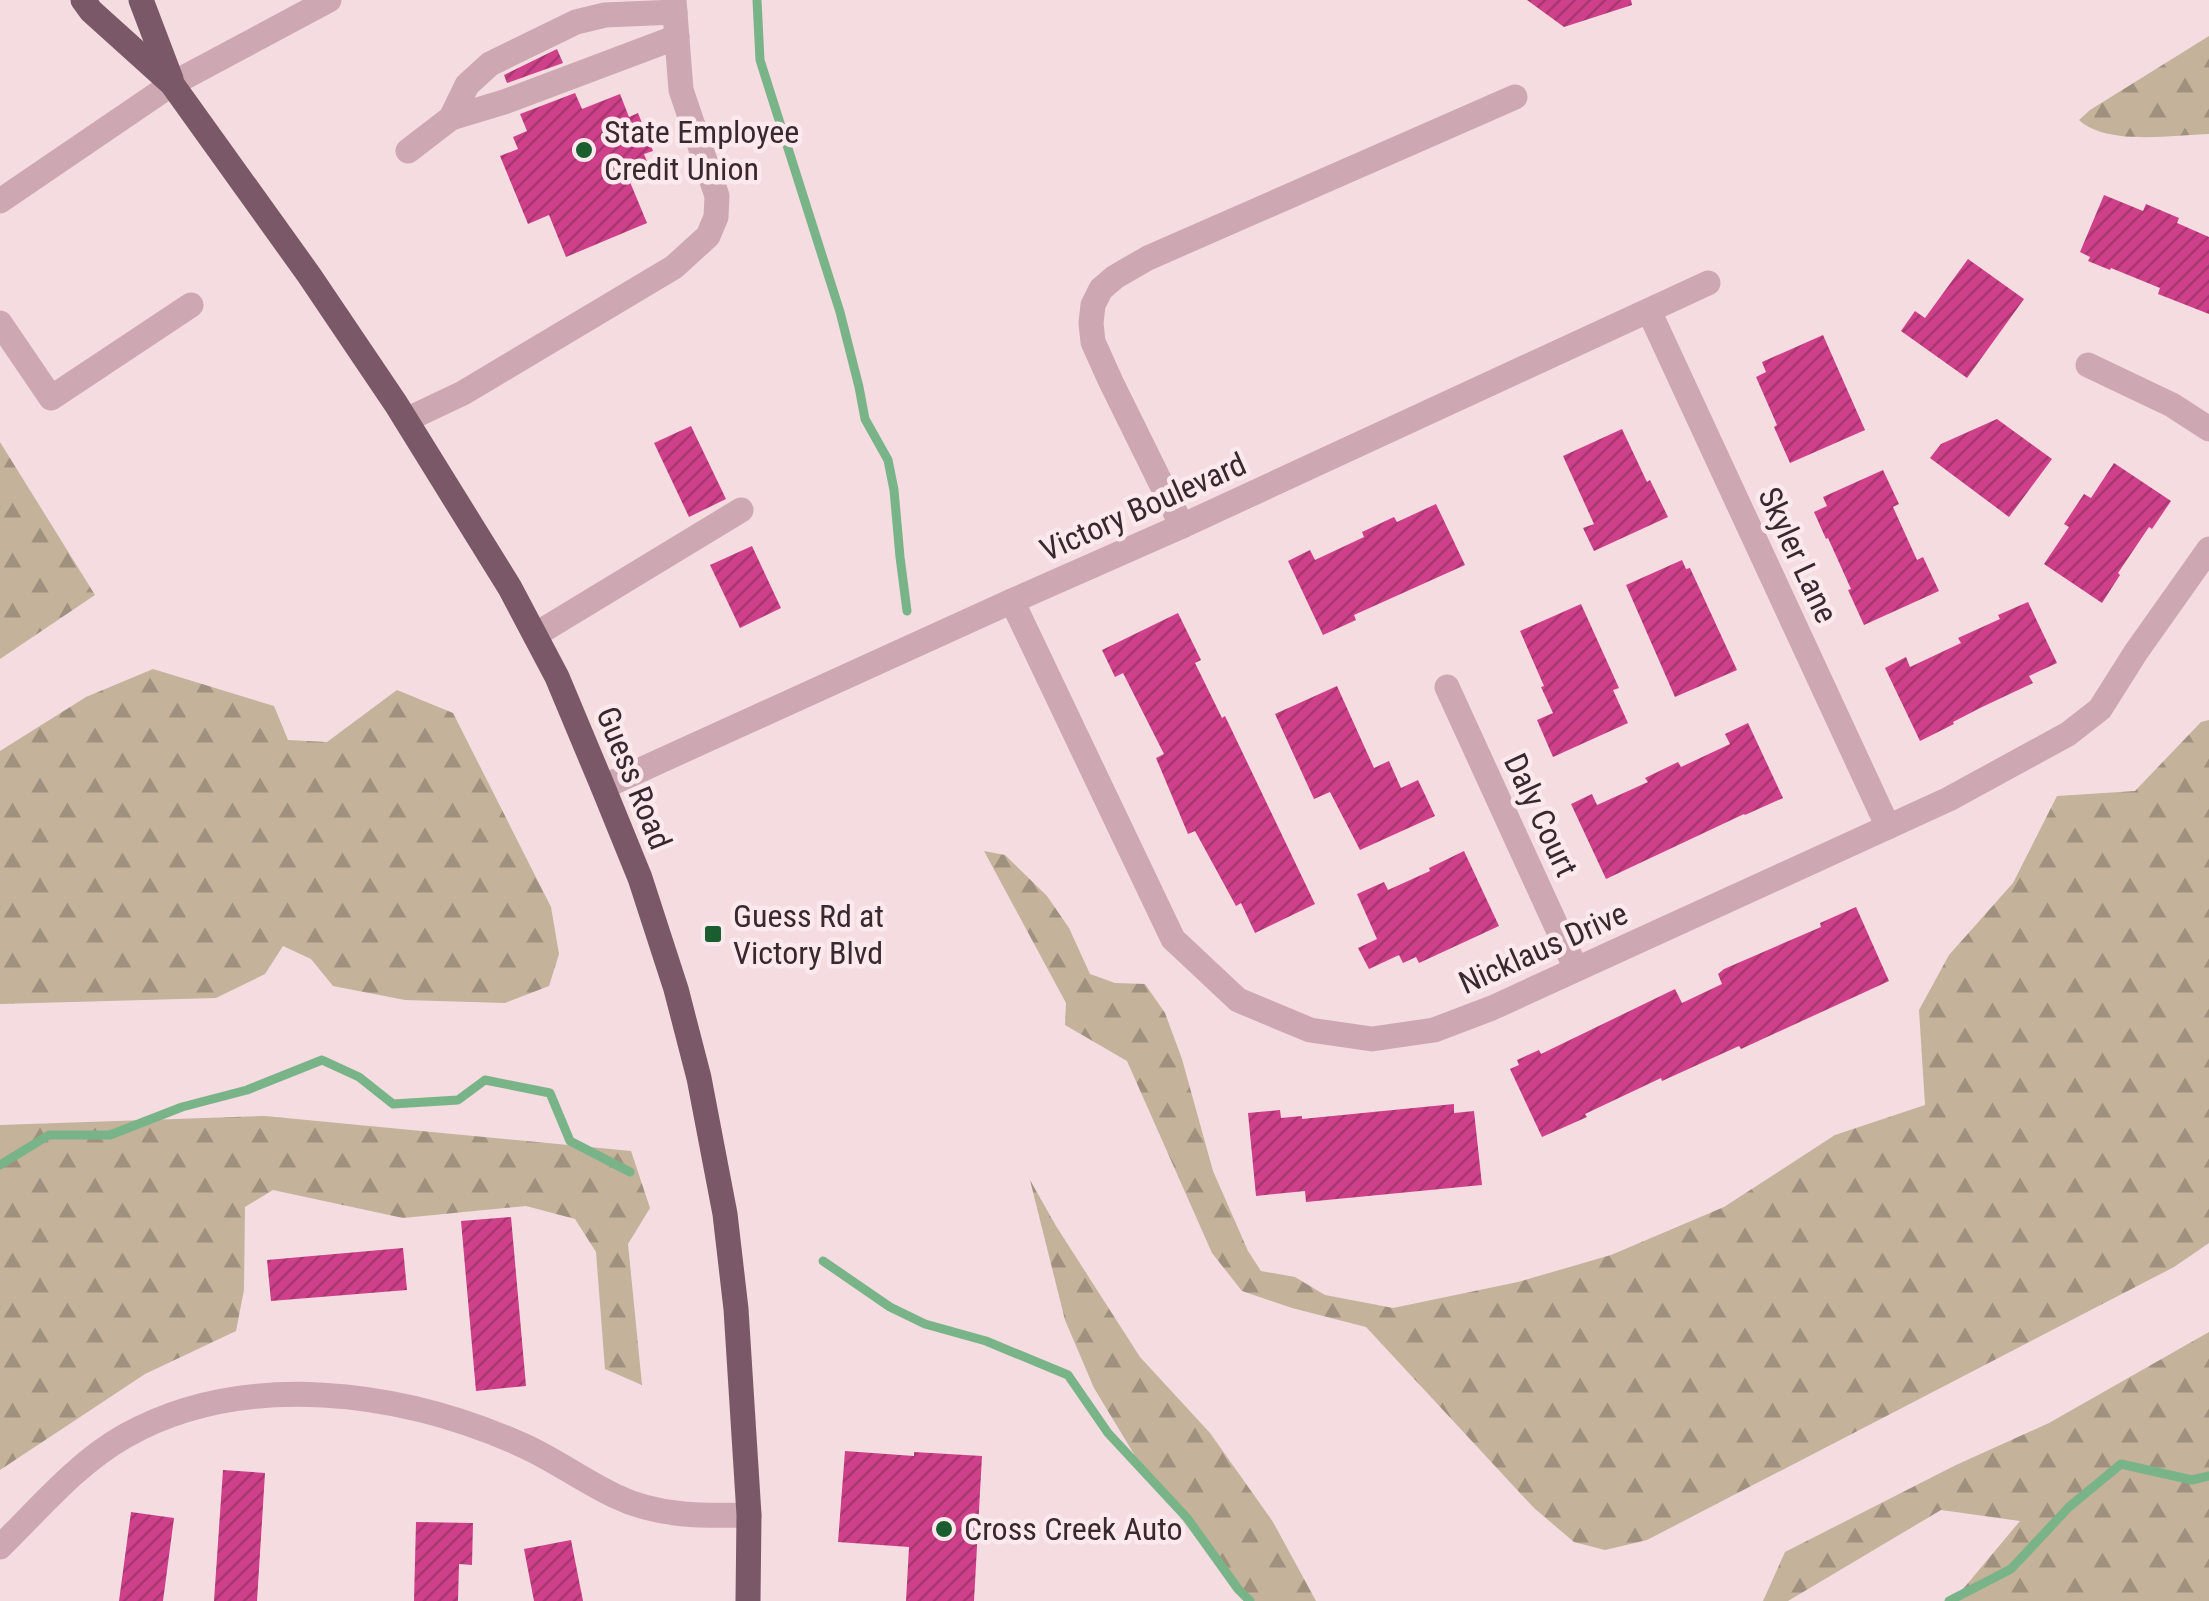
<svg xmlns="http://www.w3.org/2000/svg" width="2209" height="1601" font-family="'Roboto Condensed',sans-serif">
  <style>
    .forest { fill: url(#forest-firs) }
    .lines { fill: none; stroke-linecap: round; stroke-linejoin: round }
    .stream { stroke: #79b388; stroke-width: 9 }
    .building { fill: url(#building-hatch) }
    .minor { stroke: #cda7b2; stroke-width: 25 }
    .major { stroke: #7b5867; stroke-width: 25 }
    .poi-dot { fill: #1a5d2e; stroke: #fbe9ed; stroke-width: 4 }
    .labels { text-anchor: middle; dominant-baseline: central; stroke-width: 9; stroke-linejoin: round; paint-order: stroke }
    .poi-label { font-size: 32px; fill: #39282f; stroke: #fbe9ed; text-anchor: start }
    .street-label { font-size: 32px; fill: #39282f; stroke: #fbe9ed }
  </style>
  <defs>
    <pattern id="forest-firs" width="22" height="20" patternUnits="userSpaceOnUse" patternTransform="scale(2.5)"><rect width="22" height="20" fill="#c4b29a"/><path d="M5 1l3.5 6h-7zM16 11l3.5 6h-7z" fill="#a0917e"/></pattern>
    <pattern id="building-hatch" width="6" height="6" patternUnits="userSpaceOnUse" patternTransform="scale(2.5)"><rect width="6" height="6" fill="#ce408a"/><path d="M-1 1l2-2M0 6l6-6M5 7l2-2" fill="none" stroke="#a83671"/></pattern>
  </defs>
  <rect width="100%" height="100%" fill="#f4dce1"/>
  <g class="forest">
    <path d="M2209 36V134C2172 135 2107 146 2079 120L2090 110Z"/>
    <path d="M0 442 95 595 0 659Z"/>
    <path d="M153 669 274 706 288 740 327 742 397 690 453 713 551 907 559 954 549 986 505 1003 405 1000 333 986 311 959 283 946 265 974 216 998 0 1004V751L86 697Z"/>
    <path d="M2209 720V1243L2174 1267 1647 1540 1605 1550 1574 1542 1534 1508 1366 1327 1292 1308 1242 1291 1212 1253 1127 1061 1065 1025 1066 1003 984 851 1005 855 1047 896 1069 928 1090 974 1115 983 1145 984 1165 1013 1182 1059 1213 1171 1248 1251 1261 1271 1295 1277 1325 1295 1393 1308 1518 1282 1611 1255 1724 1207 1835 1135 1925 1105 1919 1010 1949 955 2013 883 2057 796 2135 791 2201 722Z"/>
    <path d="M265 1116 631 1151 650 1208 628 1244 642 1385 605 1369 596 1252 575 1219 526 1206 403 1218 273 1190 245 1207 244 1290 236 1331 145 1374 0 1470V1125Z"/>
    <path d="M1030 1180 1056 1226 1140 1357 1210 1433 1273 1522 1316 1601H1244L1137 1459 1094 1388 1065 1320Z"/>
    <path d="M2209 1332V1601H1953L2020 1521 1941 1510 1788 1601H1763L1785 1552 1956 1465 2049 1423Z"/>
  </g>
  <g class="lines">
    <g class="stream">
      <path d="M757 0 760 60 840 312 859 387 865 419 888 460 894 490 900 557 907 611"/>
      <path d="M0 1165 49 1135H110L182 1107 247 1090 322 1060 359 1077 393 1104 458 1100 485 1080 550 1093 570 1141 630 1172"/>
      <path d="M823 1261 890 1307 925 1324 986 1341 1068 1375 1108 1433 1187 1518 1238 1589 1250 1601"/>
      <path d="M1949 1601 2011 1569 2069 1507 2121 1464 2192 1480 2209 1476"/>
    </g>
  </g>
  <g class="building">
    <path d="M1527 0H1631L1632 5 1564 27Z"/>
    <path d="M557 49 563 63 507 83 504 75Z"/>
    <path d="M575 93 582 109 620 94 629 117 638 113 653 151 644 154 652 174 630 182 647 223 566 257 549 215 528 224 500 156 518 149 513 137 527 131 520 114Z"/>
    <path d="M2104 195 2143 211 2146 204 2179 218 2177 223 2209 237V314L2158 294 2160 288 2111 268 2110 270 2088 261 2090 257 2080 252Z"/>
    <path d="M1968 259 2024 299 1967 378 1901 331 1915 311 1925 318Z"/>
    <path d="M1823 335 1865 430 1790 463 1774 427 1777 425 1756 377 1766 372 1762 362Z"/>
    <path d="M1997 419 2052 459 2009 517 1930 458 1941 444Z"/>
    <path d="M691 426 726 499 689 517 654 443Z"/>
    <path d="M1622 429 1647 482 1650 480 1668 517 1594 551 1583 528 1594 524 1563 456Z"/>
    <path d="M2114 463 2171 501 2152 529 2149 527 2118 573 2120 575 2102 603 2044 564 2069 527 2064 524 2084 494 2091 498Z"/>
    <path d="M1883 470 1899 504 1893 507 1917 560 1923 557 1939 591 1864 625 1848 590 1851 589 1828 538 1826 539 1814 512 1827 506 1823 497Z"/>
    <path d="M1436 504 1465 565 1354 615 1356 620 1323 635 1288 561 1310 550 1315 560 1364 537 1362 532 1394 517 1397 522Z"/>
    <path d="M752 546 781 608 740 628 710 565Z"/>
    <path d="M1682 560 1686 569 1690 568 1737 670 1675 697 1626 585Z"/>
    <path d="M2028 602 2057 663 2029 676 2033 683 1980 708 1953 722 1954 724 1920 741 1885 668 1906 657 1910 667 1961 643 1958 638 2000 619 1998 615Z"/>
    <path d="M1581 604 1619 688 1613 690 1628 723 1553 757 1537 720 1553 713 1541 687 1544 686 1520 631Z"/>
    <path d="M1178 613 1201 660 1195 663 1222 718 1225 716 1315 904 1255 933 1241 903 1236 906 1195 831 1188 834 1156 758 1164 754 1123 673 1115 677 1102 650Z"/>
    <path d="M1337 686 1374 768 1389 761 1401 788 1418 780 1435 816 1360 850 1330 792 1314 799 1275 714Z"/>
    <path d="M1748 723 1783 798 1745 815 1744 814 1606 879 1571 804 1592 794 1597 805 1648 782 1645 778 1678 762 1681 767 1730 744 1725 734Z"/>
    <path d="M1464 851 1499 926 1419 963 1416 957 1403 963 1399 955 1369 969 1358 948 1377 939 1357 894 1384 882 1388 890 1430 871 1429 868Z"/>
    <path d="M1856 907 1889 981 1741 1049 1739 1046 1662 1081 1661 1078 1585 1114 1587 1117 1542 1137 1510 1069 1519 1065 1517 1060 1539 1050 1541 1054 1675 989 1682 1003 1722 984 1718 974 1724 969 1821 927 1820 923Z"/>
    <path d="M1454 1104V1113L1474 1111 1482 1185 1306 1202 1305 1191 1256 1196 1248 1113 1280 1110 1281 1118 1302 1116V1119Z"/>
    <path d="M511 1217 526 1386 476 1391 461 1221Z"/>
    <path d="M403 1248 407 1290 271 1301 267 1260Z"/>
    <path d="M845 1451 914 1456V1452L982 1456 974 1601H906L909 1547 838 1542Z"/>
    <path d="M223 1470 265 1473 257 1601H214Z"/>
    <path d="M131 1512 174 1518 163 1601H119Z"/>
    <path d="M416 1522 473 1523 472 1565 459 1564 458 1601H414Z"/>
    <path d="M571 1540 583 1601H534L524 1549Z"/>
  </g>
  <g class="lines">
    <g class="minor">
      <path d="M451 118 504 102 677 37"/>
      <path d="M408 151 451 118 467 85 490 64 576 22 605 15 675 12"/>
      <path d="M0 201 172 84 329 0"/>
      <path d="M1649 311 1888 827"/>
      <path d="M0 323 51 398 191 305"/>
      <path d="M2088 365 2172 405 2209 429"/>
      <path d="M406 420 463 393 674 267 708 236 716 217 717 196 681 90 674 0"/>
      <path d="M1182 526 1111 382 1093 342 1091 323 1093 305 1101 289 1115 277 1148 258 1515 97"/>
      <path d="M1012 601 1173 939 1238 1000 1310 1030 1372 1039 1434 1030 1492 1008 1949 799 2068 734 2100 709 2136 652 2209 549"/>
      <path d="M535 635 741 510"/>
      <path d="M1447 687 1576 969"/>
      <path d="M603 787 1012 601 1182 526 1708 283"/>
      <path d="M0 1547C39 1509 77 1463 125 1436 244 1369 402 1391 522 1445 554 1459 583 1481 615 1496 658 1517 704 1516 749 1515"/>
    </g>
    <g class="major">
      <path d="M83 0 91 11 172 84 309 275 396 404 510 588 557 677 603 787 640 878 676 989 699 1078 725 1214 736 1309 749 1515 748 1601"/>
      <path d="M141 0 171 79"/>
    </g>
  </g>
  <g class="poi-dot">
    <circle cx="584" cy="150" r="10"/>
    <rect x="703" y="924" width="20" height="20" rx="5"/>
    <circle cx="944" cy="1529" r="10"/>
  </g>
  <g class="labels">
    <g class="poi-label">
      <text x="604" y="132">State Employee<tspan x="604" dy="37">Credit Union</tspan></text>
      <text x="733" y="916">Guess Rd at<tspan x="733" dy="37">Victory Blvd</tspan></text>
      <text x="964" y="1529">Cross Creek Auto</text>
    </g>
    <g class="street-label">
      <text transform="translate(1143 507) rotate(-24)">Victory Boulevard</text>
      <text transform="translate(1798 555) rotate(65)">Skyler Lane</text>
      <text transform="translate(634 778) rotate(68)">Guess Road</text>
      <text transform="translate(1541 815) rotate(65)">Daly Court</text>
      <text transform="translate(1543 948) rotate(-24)">Nicklaus Drive</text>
    </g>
  </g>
</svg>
